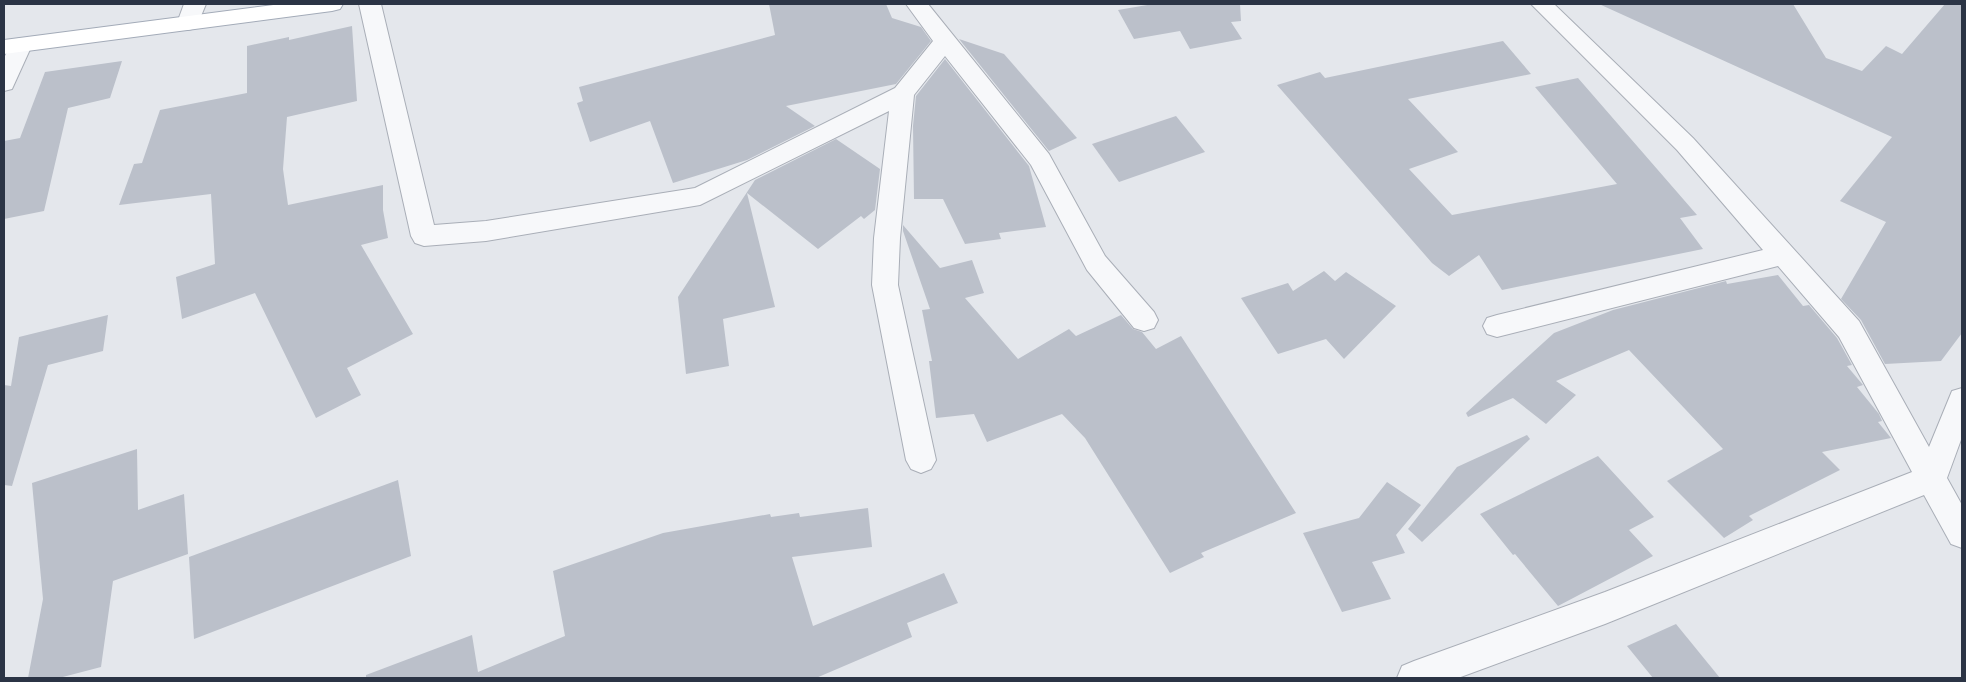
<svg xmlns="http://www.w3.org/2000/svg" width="1966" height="682" font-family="Commissioner,sans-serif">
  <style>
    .building { fill: #bbc0ca }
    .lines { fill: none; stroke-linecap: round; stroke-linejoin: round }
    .minor-casing { stroke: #a9aeb7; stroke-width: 2 }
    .major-casing { stroke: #a3abb8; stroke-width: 2 }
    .minor { fill: #f7f8fa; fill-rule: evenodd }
    .major { fill: #fff; fill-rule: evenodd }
  </style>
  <rect width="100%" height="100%" fill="#e4e7ec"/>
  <g class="building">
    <path d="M769 4H886L892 18 921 27 931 41 896 84 786 106 815 126 747 160 673 183 650 121 590 142 577 103 583 101 579 87 775 35Z"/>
    <path d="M1153 4H1240L1241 21 1231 22 1242 39 1190 49 1180 31 1134 39 1118 10Z"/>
    <path d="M1599 4H1793L1826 58 1862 71 1886 46 1902 54 1945 4H1962V333L1941 361 1885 364 1861 320 1841 299 1886 222 1840 201 1892 137Z"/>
    <path d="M352 26 357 101 287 117 283 169 288 205 383 185V210L388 238 361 245 413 334 347 368 361 395 316 418 255 293 182 319 176 277 215 264 211 194 119 205 134 164 142 163 160 110 247 93V46L289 37V40Z"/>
    <path d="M959 39 1004 54 1077 138 1049 151Z"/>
    <path d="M1503 41 1531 74 1408 99 1458 152 1409 169 1452 215 1617 184 1535 87 1578 78 1697 215 1680 218 1703 249 1502 290 1479 255 1449 276 1432 263 1277 85 1320 72 1325 78Z"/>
    <path d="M945 59 1029 166 1046 227 999 233 1001 239 965 244 943 199H914L913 126 916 96Z"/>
    <path d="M122 61 110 98 68 108 44 211 4 219V141L20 138 45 72Z"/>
    <path d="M1176 116 1205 152 1119 182 1092 144Z"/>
    <path d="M836 139 880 169 875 210 864 219 861 216 818 249 747 193 775 307 723 319 729 366 686 374 678 297 755 180Z"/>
    <path d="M903 225 940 268 972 260 984 293 965 298 1018 359 1069 329 1076 336 1121 315 1133 329 1142 332 1156 349 1181 336 1296 513 1201 553 1204 557 1170 573 1085 438 1062 414 987 442 974 414 936 418 929 361H932L922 310 930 309 903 231Z"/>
    <path d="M1324 271 1335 281 1346 272 1396 306 1344 359 1326 339 1278 354 1241 298 1288 283 1293 291Z"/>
    <path d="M1778 275 1803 306 1809 305 1837 338 1852 365 1847 366 1863 385 1857 387 1879 414 1882 421 1878 422 1891 438 1822 452 1840 470 1749 516 1753 520 1724 538 1667 481 1723 449 1629 350 1556 381 1576 395 1546 424 1513 398 1468 417 1466 413 1554 333 1613 310 1726 281 1727 284Z"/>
    <path d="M108 315 103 351 48 365 12 486 4 485V385L11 386 19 337Z"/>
    <path d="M1527 435 1530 439 1422 542 1408 529 1457 467Z"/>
    <path d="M137 449 138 510 184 494 188 554 113 581 101 667 59 678H28L43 599 32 483Z"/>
    <path d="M1598 456 1654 517 1629 530 1653 556 1558 606 1515 554 1513 555 1480 514Z"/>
    <path d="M398 480 411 556 194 639 189 557Z"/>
    <path d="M1387 482 1421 505 1396 535 1405 553 1372 562 1391 599 1342 612 1303 533 1359 518Z"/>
    <path d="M868 508 872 547 792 557 813 626 944 573 958 603 907 623 912 637 816 678H366V675L472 635 478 672 565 636 553 571 663 533 770 514 771 517 799 513 800 517Z"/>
    <path d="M1676 624 1720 678H1653L1627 646Z"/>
  </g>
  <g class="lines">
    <g class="minor-casing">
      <g id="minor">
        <path d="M184 4H206L196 28 188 30 180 28 177 23Z"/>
        <path d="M359 4H381L434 225 486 221 695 188 895 88 933 41 906 4H928L1049 154 1105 256 1154 312 1158 320 1154 328 1144 331 1134 328 1087 270 1031 165 945 56 914 95 900 238 898 285 936 460 931 469 921 473 911 469 906 460 872 285 874 238 889 111 700 205 486 241 424 246 415 243 411 236Z"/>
        <path d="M1531 4H1554L1693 138 1859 321 1929 447 1952 391 1962 388V437L1947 478 1962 505V548L1951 544 1924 495 1605 624 1458 678H1397L1402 666 1414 661 1605 592 1912 472 1839 337 1778 266 1497 337 1487 334 1483 326 1487 318 1497 315 1763 250 1677 150Z"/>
        <path d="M21 38 29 40 32 45 12 89 4 91V58L13 40Z"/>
      </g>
    </g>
    <g class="major-casing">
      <path id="major" d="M281 4H343L340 9 332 11 4 54V40Z"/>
    </g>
    <use href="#minor" class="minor"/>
    <use href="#major" class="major"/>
  </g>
  <rect width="1966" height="682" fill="none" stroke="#2b3445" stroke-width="10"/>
</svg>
